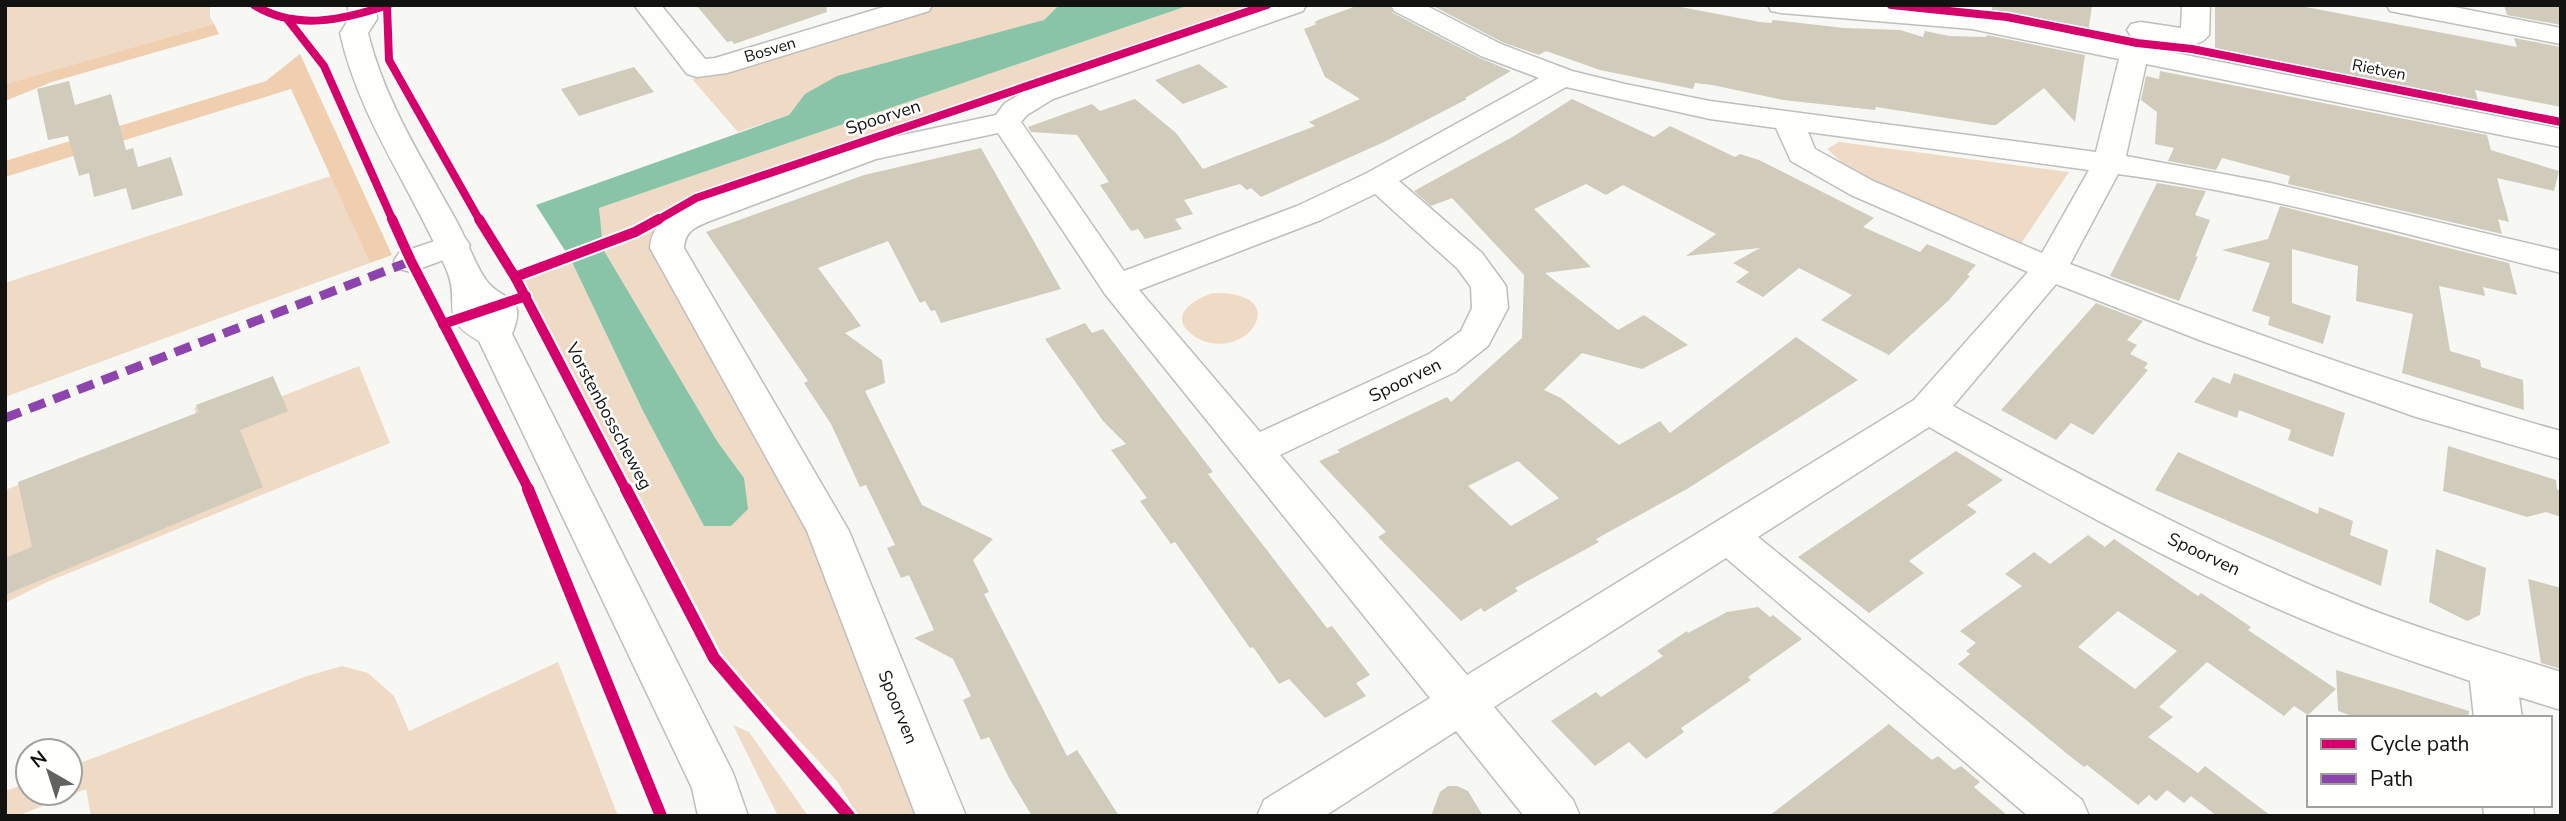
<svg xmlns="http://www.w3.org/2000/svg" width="2566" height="821" font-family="'Nunito Sans',sans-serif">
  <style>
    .green { fill: #efdac5 }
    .forest { fill: #efcfaf }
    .water { fill: #89c4a8 }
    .building { fill: #d0cbbb; fill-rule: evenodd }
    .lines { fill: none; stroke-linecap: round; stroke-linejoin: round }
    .minor-casing { stroke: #bebebc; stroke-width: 3 }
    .tertiary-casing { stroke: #bebebc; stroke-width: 3 }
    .minor { fill: #fefefd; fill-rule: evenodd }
    .tertiary { fill: #fefefd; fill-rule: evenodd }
    .quiet { stroke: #8e44ad; stroke-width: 9; stroke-dasharray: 17 9; stroke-linecap: butt }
    .cycleway-far2-casing { stroke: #fffffe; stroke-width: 11 }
    .cycleway-far1-casing { stroke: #fffffe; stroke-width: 14 }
    .cycleway-casing { stroke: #fffffe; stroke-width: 17 }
    .cycleway-far2 { stroke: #d6006c; stroke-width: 8 }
    .cycleway-far1 { stroke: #d6006c; stroke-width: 10 }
    .cycleway { stroke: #d6006c; stroke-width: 12 }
    .labels { text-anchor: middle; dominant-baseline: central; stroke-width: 5; stroke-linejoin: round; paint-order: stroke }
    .far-street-label { font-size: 16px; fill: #121311; stroke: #fffffe }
    .street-label { font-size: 18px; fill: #121311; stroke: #fffffe }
  </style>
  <rect width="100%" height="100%" fill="#f7f8f4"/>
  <g class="green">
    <path d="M5 5H210V17L214 24 5 84Z"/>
    <path d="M937 5H1059L1044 20 805 94 789 115 738 132 692 79Z"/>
    <path d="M1190 5H1252L688 196 647 219 600 239 599 208Z"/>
    <path d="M1839 142 2069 172 2016 251 1857 176 1827 149Z"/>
    <path d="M331 176 370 263 5 397V283Z"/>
    <path d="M654 227 661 229 654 246 657 264 744 404 809 535 927 816H858L837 781 731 667 719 650 522 278 571 260 643 411 704 526 744 478 717 441 603 249Z"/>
    <path d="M1213 293C1299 291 1243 368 1194 336 1166 317 1193 299 1213 293Z"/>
    <path d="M359 366 390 443 47 582 5 603V490L197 416 194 408 265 380 280 397Z"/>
    <path d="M558 662 618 816H91L86 789 17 816H5V791L28 783V793H70V767L307 676 342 666 368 673 394 696 409 731Z"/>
    <path d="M733 725 749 732 808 816H778Z"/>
  </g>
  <g class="forest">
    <path d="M214 24 219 34 52 82 5 101V84Z"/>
    <path d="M300 54 392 255 370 263 291 89 5 177V161L266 81Z"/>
  </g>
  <path class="water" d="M1059 5H1190L599 208 603 249 717 441 744 478 748 509 731 526H704L643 411 571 260 536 205 789 115 805 94 837 76 1044 20Z"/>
  <g class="building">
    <path d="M696 5H826L827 12 734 44 732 41 727 42Z"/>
    <path d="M1359 5H1389L1393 13 1480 58 1511 71 1465 98 1467 99 1384 142 1261 197 1251 188 1247 190 1240 184 1184 200 1193 214 1175 219 1182 229 1145 239 1138 229 1131 231 1100 185 1109 182 1077 135 1031 132 1028 127 1092 104 1100 111 1135 99 1176 133 1203 169 1315 126 1309 122 1360 99 1325 77 1304 29 1317 24 1314 23 1318 20Z"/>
    <path d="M1431 5H1670L1760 22 1771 23 1773 20 1844 28 1900 30 1923 37 1925 31 1949 36 1986 37 1987 35 2085 55 2075 122 2044 88 1996 125H1991L1876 107 1875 110 1783 100 1712 85 1695 83 1693 89 1600 70 1546 51 1539 55 1502 42Z"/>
    <path d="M1993 5H2092L2088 33 1991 14Z"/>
    <path d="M2215 5H2295L2517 47 2514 38 2561 47V107L2475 90 2481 111 2215 58Z"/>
    <path d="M2504 5H2561V25L2507 15Z"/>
    <path d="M1199 64 1228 87 1183 104 1155 80Z"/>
    <path d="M634 67 654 92 579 116 561 89Z"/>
    <path d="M2160 71 2487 135 2491 150 2559 171 2554 191 2497 178 2509 222 2498 219 2502 234 2288 184 2290 176 2222 158 2216 170 2168 161 2174 148 2155 144 2157 112 2141 100 2146 76 2159 79Z"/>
    <path d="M69 81 75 105 111 94 126 150 133 148 138 167 171 157 183 195 132 210 126 188 94 197 89 173 79 176 68 136 48 140 37 89Z"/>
    <path d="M1572 99 1654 137 1670 126 1735 157 1740 154 1759 160 1874 218 1863 227 1920 252 1927 244 1976 265 1967 275 1970 276 1948 301 1889 355 1821 320 1852 295 1799 268 1763 297 1736 282 1749 272 1733 263 1760 248 1686 256 1716 234 1623 185 1606 195 1586 184 1534 209 1591 267 1545 273 1618 330 1644 315 1688 345 1642 369 1582 353 1544 390 1561 398 1619 445 1660 421 1670 433 1796 337 1858 380 1687 489 1596 539 1599 542 1515 588 1518 591 1484 612 1481 608 1461 621 1378 537 1386 532 1319 461 1340 452 1337 450 1447 397 1451 402 1522 338 1524 275 1452 198 1431 206 1414 191 1514 136ZM1518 461 1559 498 1511 526 1468 486Z"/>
    <path d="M981 148 1061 289 941 323 935 310 931 311 925 301 920 303 888 241 818 268 861 326 845 333 882 360 885 383 865 391 922 505 993 539 973 560 989 592 984 594 1067 756 1077 750 1119 816H1032L1009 778 989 737 981 740 963 700 971 696 953 659 914 638 934 630 909 575 901 578 887 548 895 545 866 485 860 487 831 424 804 383 808 381 706 232 864 175Z"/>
    <path d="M2157 183 2206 191 2195 215 2210 220 2195 257 2198 256 2179 301 2110 276Z"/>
    <path d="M2280 206 2509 263 2517 295 2483 287 2485 296 2439 286 2450 351 2480 360 2481 367 2523 380 2524 410 2402 373 2413 314 2356 301 2358 266 2292 249V303L2331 316 2323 344 2268 325 2270 317 2252 311 2270 263 2222 250 2268 239Z"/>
    <path d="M2096 303 2143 321 2127 340 2137 345 2130 354 2148 363 2144 368 2148 370 2093 435 2071 423 2056 440 2001 410Z"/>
    <path d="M1085 323 1092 333 1103 329 1213 472 1208 474 1327 628 1332 626 1370 675 1356 683 1366 696 1325 718 1289 679 1279 684 1253 647 1250 648 1175 542 1171 544 1140 501 1147 498 1111 450 1126 444 1103 421 1045 339Z"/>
    <path d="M2234 373 2345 413 2333 457 2288 440 2291 430 2239 410 2237 418 2194 402 2213 377 2230 384Z"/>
    <path d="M273 376 288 411 240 430 263 487 5 595V558L32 547 18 482 199 412 196 405Z"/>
    <path d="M2448 446 2556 480 2557 489 2561 492V517L2546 512 2527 517 2443 491Z"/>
    <path d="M1956 451 2003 480 1967 505 1977 512 1909 561 1924 573 1869 613 1798 557Z"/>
    <path d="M2178 452 2318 514 2319 507 2353 521 2350 535 2388 550 2381 586 2155 490Z"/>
    <path d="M2088 535 2105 547 2114 539 2198 596 2201 593 2251 627 2248 630 2336 689 2308 715 2294 706 2284 716 2207 662 2159 707 2173 717 2148 737 2198 773 2205 766 2271 816H2217L2191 796 2184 803 2167 790 2156 801 2149 795 2138 805 2087 765 2084 767 2071 757 1958 664 1970 654 1966 651 1976 643 1960 631 2022 586 2005 574 2034 552 2050 564ZM2118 611 2177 651 2135 689 2078 647Z"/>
    <path d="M2436 549 2486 568 2480 615 2467 621 2429 602Z"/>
    <path d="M2528 579 2561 588V669L2541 663Z"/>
    <path d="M1758 607 1770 617 1773 615 1802 639 1748 677 1751 680 1681 728 1684 732 1646 759 1629 742 1595 766 1551 721 1596 692 1601 697 1663 656 1657 651 1687 631 1688 633 1727 612Z"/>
    <path d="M2336 670 2469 711 2468 718H2358L2338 711Z"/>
    <path d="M1889 724 1932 760 1938 756 1954 770 1961 766 1980 782 1974 787 2008 816H1769Z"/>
    <path d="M1448 786H1457L1468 791 1483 816H1431L1440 792Z"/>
  </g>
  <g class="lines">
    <g class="minor-casing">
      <g id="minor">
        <path d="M634 5H661L705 59 715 58 890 5H932L929 11 727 73 697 77 687 74Z"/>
        <path d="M1266 5H1306L1303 11 1053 99 1027 115 1021 122 1124 271 1297 206 1367 173 1539 78 1481 56 1394 11 1391 5H1425L1501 44 1572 71 1625 84 1710 101 2096 152 2119 59 1972 29 1781 13 1771 11 1768 5H1882L1972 13 2561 129V147L2146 64 2126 156 2271 183 2561 251V273C2415 237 2268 194 2118 174L2070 264C2232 326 2394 385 2561 431V459L2416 417 2202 341 2056 284 1953 406C2080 475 2209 544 2344 599 2414 628 2488 649 2561 672V710L2519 697 2522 718H2474L2470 681C2418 663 2366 646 2316 625 2182 570 2055 498 1929 427L1758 537 2082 800 2089 816H2028L1726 558 1494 707 1573 800 1580 816H1524L1456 731 1325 816H1257L1264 800 1430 698 1105 294 998 133 876 159 710 221C695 227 685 231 684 248L849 531 966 816H916L807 531 650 248C651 226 668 215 686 207L856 145 996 115 1005 103 1033 87ZM1566 87 1710 119 1776 128 1791 161 1851 195 2028 272 1914 400 1467 675 1280 455 1455 372 1488 346 1508 308 1506 286 1482 253 1399 181ZM1808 132 2089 170 2042 253 1873 181 1815 149ZM1375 194 1458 269 1471 287 1472 308 1461 331 1429 354 1260 432 1139 290 1321 220Z"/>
        <path d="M2182 5H2210L2209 35C2194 56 2152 41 2131 36L2127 30 2131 24 2141 22 2181 28Z"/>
        <path d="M2387 5H2444L2561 28V44L2400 13 2390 11Z"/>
        <path d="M453 235 465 238 470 245 465 252 411 272 399 269 394 261 399 253Z"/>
        <path d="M2483 805H2533L2534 816H2484Z"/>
      </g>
    </g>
    <g class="tertiary-casing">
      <path id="tertiary" d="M348 5H376L377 19 368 33C385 102 423 160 457 222 467 240 474 263 486 280 501 302 529 293 512 334L733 773 748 816H698L692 788 479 341C437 318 461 304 447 271 413 190 359 119 340 33L349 19Z"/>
    </g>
    <use href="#minor" class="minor"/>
    <use href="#tertiary" class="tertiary"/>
    <path class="quiet" d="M5 418 411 261"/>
    <g class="cycleway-far2-casing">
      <g id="cycleway-far2">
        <path d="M254 5C296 31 343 20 388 5"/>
        <path d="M1891 5 2007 17 2137 43 2192 49 2561 122"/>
        <path d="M387 6 389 60 480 221"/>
        <path d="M288 20 324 66 393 221"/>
        <path d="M656 221 696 198 1267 5"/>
      </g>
    </g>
    <g class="cycleway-far1-casing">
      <g id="cycleway-far1">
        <path d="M392 219 411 261 529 490"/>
        <path d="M479 219 515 277 626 490"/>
        <path d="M515 277 635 232 659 219"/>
        <path d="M443 324 526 296"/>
      </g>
    </g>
    <g class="cycleway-casing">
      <g id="cycleway">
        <path d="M528 489 661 816"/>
        <path d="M626 489 714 658 849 816"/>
      </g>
    </g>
    <use href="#cycleway-far2" class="cycleway-far2"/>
    <use href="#cycleway-far1" class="cycleway-far1"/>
    <use href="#cycleway" class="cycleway"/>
  </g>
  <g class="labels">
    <g class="far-street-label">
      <text transform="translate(770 50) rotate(-17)">Bosven</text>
      <text transform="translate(2379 70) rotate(11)">Rietven</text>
    </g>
    <g class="street-label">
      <text transform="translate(883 117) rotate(-18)">Spoorven</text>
      <text transform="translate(1405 380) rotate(-26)">Spoorven</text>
      <text transform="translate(609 416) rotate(62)">Vorstenbosscheweg</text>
      <text transform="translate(2204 554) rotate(25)">Spoorven</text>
      <text transform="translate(898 707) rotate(68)">Spoorven</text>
    </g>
  </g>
  <rect width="2566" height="821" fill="none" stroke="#121311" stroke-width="14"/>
  <rect x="2307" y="716" width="245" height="91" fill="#fffffe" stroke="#a0a19f" stroke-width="2"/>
  <rect x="2321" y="739" width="35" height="10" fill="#d6006c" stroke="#a0a19f" stroke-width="2"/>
  <text x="2370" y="751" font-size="21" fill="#121311">Cycle path</text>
  <rect x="2321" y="774" width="35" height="10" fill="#8e44ad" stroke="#a0a19f" stroke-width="2"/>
  <text x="2370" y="786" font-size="21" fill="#121311">Path</text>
  <g transform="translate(49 772) rotate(321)"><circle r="33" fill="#fffffe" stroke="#a0a19f" stroke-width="2"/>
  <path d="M0-5L12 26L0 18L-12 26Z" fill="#626360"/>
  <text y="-10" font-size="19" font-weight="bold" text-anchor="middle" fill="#121311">N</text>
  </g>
</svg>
